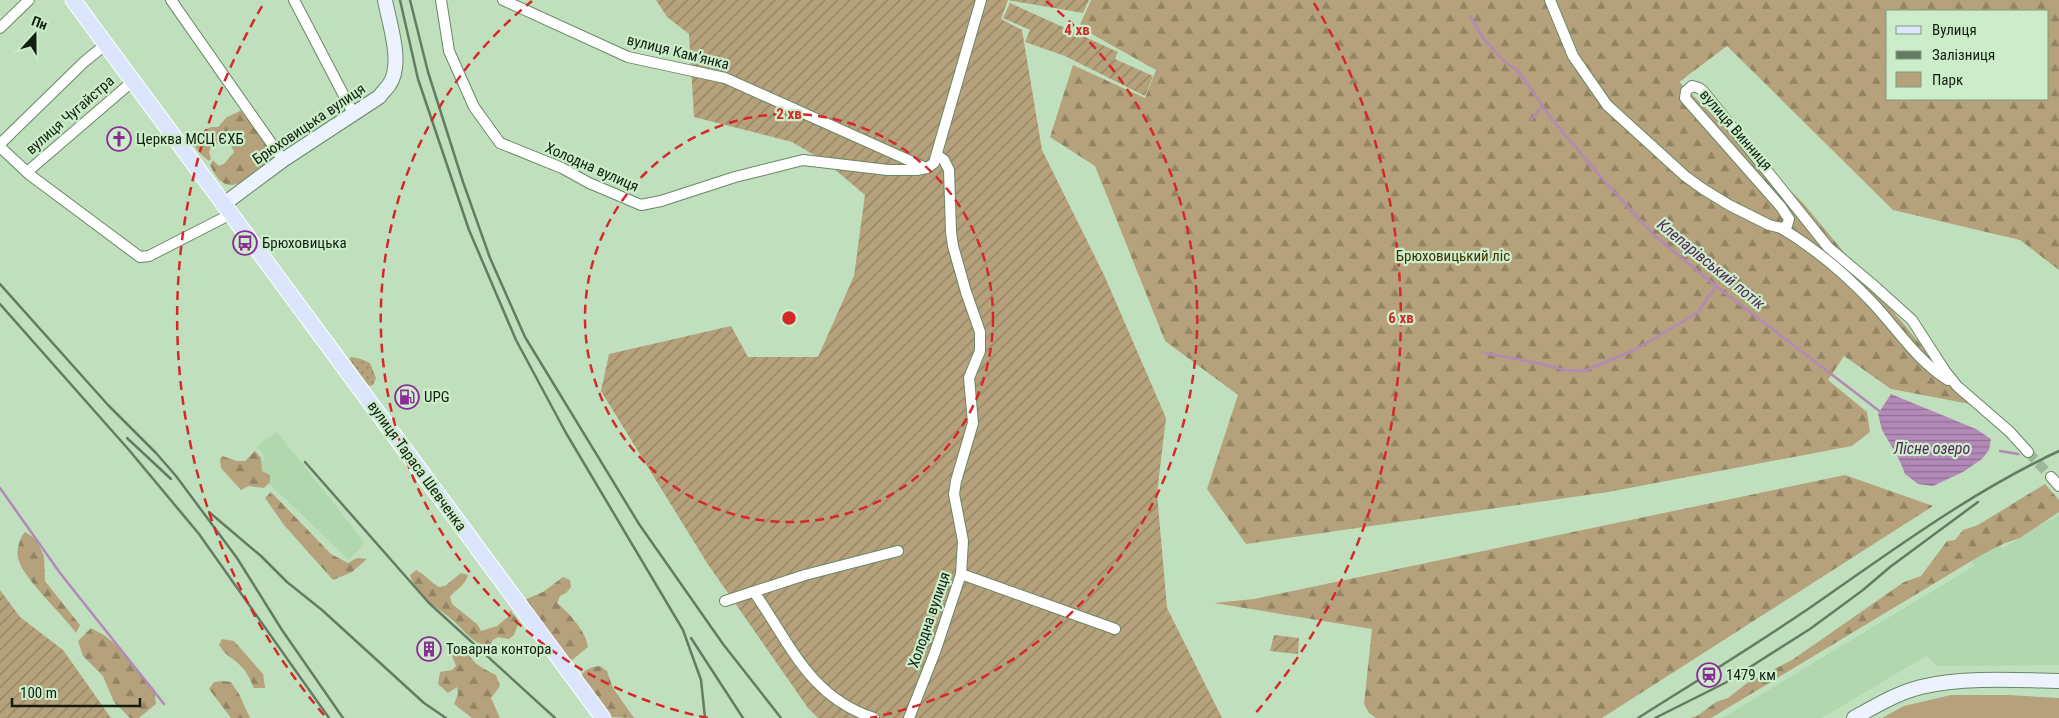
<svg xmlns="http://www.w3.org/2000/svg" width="2059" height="718" font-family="'Roboto Condensed',sans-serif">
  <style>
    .built { fill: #b1d7ae }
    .grass { fill: url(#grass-dots) }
    .forest { fill: url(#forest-firs); fill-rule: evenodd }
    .park { fill: #b5a17b }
    .garden { fill: url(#garden-furrows) }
    .water { fill: url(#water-rules) }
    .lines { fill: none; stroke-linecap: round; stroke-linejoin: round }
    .stream { stroke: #b389b7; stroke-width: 2.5 }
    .minor-tunnel { stroke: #9db99b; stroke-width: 10; stroke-dasharray: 10 5; stroke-linecap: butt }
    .minor-casing { stroke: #698766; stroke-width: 12 }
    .secondary-casing { stroke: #698766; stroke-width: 16 }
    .primary-casing { stroke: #fff; stroke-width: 17 }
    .minor { stroke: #fff; stroke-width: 10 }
    .secondary { stroke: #edf3fe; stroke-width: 14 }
    .primary { stroke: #dbe6fd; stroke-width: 15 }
    .rail { stroke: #657b64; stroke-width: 2.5 }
    .ring { fill: none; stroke: #d62828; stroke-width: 2.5; stroke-dasharray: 9 6 }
    .labels { text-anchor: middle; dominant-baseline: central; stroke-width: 4.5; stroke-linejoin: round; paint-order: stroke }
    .street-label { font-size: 15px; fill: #121e12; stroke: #ccedca }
    .poi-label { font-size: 15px; fill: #121e12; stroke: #ccedca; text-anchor: start }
    .park-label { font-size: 15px; fill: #432e00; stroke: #ccedca }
    .water-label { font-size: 16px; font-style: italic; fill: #57245e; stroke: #ccedca }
    .centre { fill: #d62828; stroke: #ccedca; stroke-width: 2.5 }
    .ring-label { font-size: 15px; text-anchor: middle; font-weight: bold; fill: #d62828; stroke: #ccedca; stroke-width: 4.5; stroke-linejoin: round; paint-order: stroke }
  </style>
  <defs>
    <pattern id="grass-dots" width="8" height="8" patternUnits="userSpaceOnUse" patternTransform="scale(1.25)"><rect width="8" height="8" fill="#b5a17b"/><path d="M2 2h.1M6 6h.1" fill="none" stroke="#928363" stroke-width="1.8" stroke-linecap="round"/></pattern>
    <pattern id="forest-firs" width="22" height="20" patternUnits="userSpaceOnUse" patternTransform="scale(1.25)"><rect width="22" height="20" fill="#b5a17b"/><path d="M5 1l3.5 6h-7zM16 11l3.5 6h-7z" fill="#928363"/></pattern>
    <pattern id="garden-furrows" width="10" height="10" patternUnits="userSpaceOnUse" patternTransform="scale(1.25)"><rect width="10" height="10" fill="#b5a17b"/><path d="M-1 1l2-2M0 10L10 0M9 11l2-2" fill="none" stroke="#928363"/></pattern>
    <pattern id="water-rules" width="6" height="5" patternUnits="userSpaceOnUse" patternTransform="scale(1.25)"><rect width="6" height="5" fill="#b389b7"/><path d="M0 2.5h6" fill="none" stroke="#906f93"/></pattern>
  </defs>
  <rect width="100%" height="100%" fill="#c0e0bd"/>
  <g class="built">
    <path d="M277 432 365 543 349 560 254 469 265 458 257 446Z"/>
    <path d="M2059 514V665L1937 666 1926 656 1822 718H1722L1974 566 1971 560 1999 544 2002 549Z"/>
  </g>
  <path class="grass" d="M351 357 361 359 370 363 376 378 373 385 369 386 349 359Z"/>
  <g class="forest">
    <path d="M1091 0H2059V270L2020 240 1893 210 1727 46 1679 82 1803 203 1970 404 1891 389 1844 356 1828 380 1867 412 1870 432 1852 446 1608 492 1246 544 1207 489 1238 395 1165 341 1095 166 1050 137 1073 65 1145 98 1156 70 1079 27ZM1888 11H2048V99H1888Z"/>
    <path d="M240 111 247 112 274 152 275 159C270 164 264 164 258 169 238 187 224 195 210 165L213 160 219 166 225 163 234 152 231 145 224 141 211 147 209 152 211 159 209 161C201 155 192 146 191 136L211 127H218L227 117Z"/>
    <path d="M255 451 261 458 262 471 270 475V482L264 488 249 486 241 490 221 468 220 459 222 456 237 461H245Z"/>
    <path d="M1845 475 1933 506 1602 718H1376L1369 713 1364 704 1372 629 1214 603 1254 599Z"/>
    <path d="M2045 484 2059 500V512L2020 538 2005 543 1983 554 1711 718H1690L1697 716 1716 702 1728 698 1747 683 1792 660 1904 582 1921 576 1947 541 1955 540 1963 530 1978 525Z"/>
    <path d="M271 492 331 554 348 563 357 558 367 559 352 572 333 580 284 525 265 498Z"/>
    <path d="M25 532 36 539 44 556 45 581 80 625 76 633C62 613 23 579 18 558 16 551 20 537 25 532Z"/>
    <path d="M416 570C426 575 430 582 439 587L445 586 461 573 468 575C465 586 456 589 450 597L452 604 477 624 481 631 497 626 509 616 510 610 519 622 514 635 509 639 498 637 493 640 489 647C474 644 466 633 455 622 439 608 416 597 410 575Z"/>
    <path d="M563 577 570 580 571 587 566 593 560 596 557 603C569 613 586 631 588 647L572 660 566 656 524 600 543 592Z"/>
    <path d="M91 628 104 635 115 644 154 689 156 704 139 718H130L114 702 103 676 83 656 78 641Z"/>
    <path d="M222 639 234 641 263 674 265 688H254C250 679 246 670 239 664 229 655 227 657 219 645Z"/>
    <path d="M456 646 467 647C469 663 483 668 496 675L500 686 491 698 500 718H472L454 704 458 694 457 687 448 693 438 684 440 672 452 670 456 666 452 656Z"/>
    <path d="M600 666 607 671 613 688 634 718 610 717 580 677C585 669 591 667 600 666Z"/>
    <path d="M223 681 231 682 239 694 250 718H231L209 689 214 682Z"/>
  </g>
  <path class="park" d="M1951 695H2008L2059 698V718H1882L1904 706Z"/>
  <g class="garden">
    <path d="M656 0H1089L1083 13 1008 0 1001 19 1022 30 1042 150 1105 277 1166 418 1157 493 1167 608 1222 718H818L808 708 707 563 601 391 609 354 731 326 748 357H818L854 276 865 195 826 162 792 142 694 117 689 34 667 17Z"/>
    <path d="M1010 3 1118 52 1115 59 1153 76 1145 96 1065 56 1025 42 1030 30 1003 18Z"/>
    <path d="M0 590 20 617 63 650 111 718H0Z"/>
    <path d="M1274 635 1299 638 1298 654 1270 651Z"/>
  </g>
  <path class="water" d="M1891 394 1976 429 1991 439 1989 450 1982 459 1963 472 1933 486 1918 484 1905 474 1898 457 1882 430 1878 414Z"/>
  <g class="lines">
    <g class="stream">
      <path d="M1470 16 1483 38 1503 60 1518 71 1550 117 1606 183 1654 235 1716 286 1882 413"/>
      <path d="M1531 120 1542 106"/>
      <path d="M1485 353 1542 364 1564 370 1584 371 1634 350 1679 324 1698 312 1716 286"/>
      <path d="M2000 451 2018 454"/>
      <path d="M0 488 60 573 164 704"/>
    </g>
    <path class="minor-tunnel" d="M2028 452 2051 477"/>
    <g class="minor-casing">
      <g id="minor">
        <path d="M171 0 283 160"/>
        <path d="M294 0 353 113"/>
        <path d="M441 0 449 51 474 107 500 143 562 168 589 183 641 205 661 201 735 177 803 160 888 170H917L927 168 934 163 981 0"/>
        <path d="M503 0 628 57 725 78 926 168"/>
        <path d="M1550 0 1573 56 1607 105 1685 176 1703 189 1729 205 1769 225 1781 228 1787 226 1789 219 1781 207 1685 98 1686 91 1692 86 1699 88 1703 91 1828 247 1872 284 1912 320 1945 371 1957 386 2010 432 2028 452"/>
        <path d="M0 28 29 0"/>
        <path d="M0 144 84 62 105 45"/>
        <path d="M0 147 30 175 140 257 149 256 231 214"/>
        <path d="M27 172 133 81"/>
        <path d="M1781 228C1813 247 1844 273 1870 300 1895 326 1917 361 1948 380"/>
        <path d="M2051 477 2059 486"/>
        <path d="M961 574 1115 629"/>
        <path d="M754 592C790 643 809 697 874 718"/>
        <path d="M725 601 805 575 898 551"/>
        <path d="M909 718 935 652 961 574 963 541 954 494 956 481 973 423 969 378 980 351V332L966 292 953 246 951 232 949 170 944 160 937 155"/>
      </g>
    </g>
    <g class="secondary-casing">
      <g id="secondary">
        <path d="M224 204 283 160 379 97C382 93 386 89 389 85 404 64 389 23 385 0"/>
        <path d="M1854 718C1875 706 1897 693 1921 687 1962 677 2016 680 2059 681"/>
      </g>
    </g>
    <g class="primary-casing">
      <path id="primary" d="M73 0 603 718"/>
    </g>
    <use href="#minor" class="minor"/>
    <use href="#secondary" class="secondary"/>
    <use href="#primary" class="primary"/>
    <g class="rail">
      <path d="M400 0 418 79 469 230 516 340 566 433 683 630 701 680 705 718"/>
      <path d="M410 0 428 72 463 182 490 258 525 337 639 524 723 644 781 718"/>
      <path d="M0 284 108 405 156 453 176 476 237 558 282 630 343 718"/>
      <path d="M0 304 129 450 199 534 329 718"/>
      <path d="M127 438 171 479"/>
      <path d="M305 462 429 603 555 718"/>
      <path d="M209 512 261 556 287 582 322 610 424 703 446 718"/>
      <path d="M691 638 743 718"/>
      <path d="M1638 718C1695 682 1752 647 1808 609 1889 553 1969 493 2059 451"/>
      <path d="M1655 718 1725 683 1810 629 1863 590 1890 567 1978 502"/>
    </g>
  </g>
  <g class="ring">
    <circle cx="789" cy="318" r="204"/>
    <path d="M708 718A408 408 0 0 1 532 1M1046 1A408 408 0 0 1 870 718"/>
    <path d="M324 715A612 612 0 0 1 264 3M1314 3A612 612 0 0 1 1254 715"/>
  </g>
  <defs>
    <g id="church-ring" transform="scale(1.25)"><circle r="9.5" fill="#ccedca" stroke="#8b2d97" stroke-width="1.5"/><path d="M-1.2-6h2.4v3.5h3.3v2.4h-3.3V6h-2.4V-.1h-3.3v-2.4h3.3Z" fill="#8b2d97"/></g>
    <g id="bus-ring" transform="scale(1.25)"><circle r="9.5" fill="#ccedca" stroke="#8b2d97" stroke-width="1.5"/><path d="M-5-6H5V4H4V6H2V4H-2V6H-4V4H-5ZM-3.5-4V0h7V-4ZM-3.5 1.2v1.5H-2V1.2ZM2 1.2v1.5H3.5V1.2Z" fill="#8b2d97"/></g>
    <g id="fuel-ring" transform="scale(1.25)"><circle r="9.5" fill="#ccedca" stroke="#8b2d97" stroke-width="1.5"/><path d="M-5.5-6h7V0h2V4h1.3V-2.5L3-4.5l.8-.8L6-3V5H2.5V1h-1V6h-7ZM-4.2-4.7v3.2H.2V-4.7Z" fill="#8b2d97"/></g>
    <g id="building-ring" transform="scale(1.25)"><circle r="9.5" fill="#ccedca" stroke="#8b2d97" stroke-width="1.5"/><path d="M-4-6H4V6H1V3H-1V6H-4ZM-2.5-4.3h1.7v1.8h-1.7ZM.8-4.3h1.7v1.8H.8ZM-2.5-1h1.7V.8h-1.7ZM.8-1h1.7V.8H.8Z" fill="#8b2d97"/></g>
    <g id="station-ring" transform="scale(1.25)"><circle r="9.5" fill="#ccedca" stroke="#8b2d97" stroke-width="1.5"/><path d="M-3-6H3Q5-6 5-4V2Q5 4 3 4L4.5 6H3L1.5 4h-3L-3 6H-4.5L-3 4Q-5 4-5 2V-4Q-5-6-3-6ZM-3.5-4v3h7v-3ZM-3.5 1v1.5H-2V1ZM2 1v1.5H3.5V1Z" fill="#8b2d97"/></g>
  </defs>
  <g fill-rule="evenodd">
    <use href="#church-ring" x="119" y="139"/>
    <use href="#bus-ring" x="245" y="243"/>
    <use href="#fuel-ring" x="407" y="397"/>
    <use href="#building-ring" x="429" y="649"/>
    <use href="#station-ring" x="1709" y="675"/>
  </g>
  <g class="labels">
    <g class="street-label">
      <text transform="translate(678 52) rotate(14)">вулиця Камʼянка</text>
      <text transform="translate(70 115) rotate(-41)">вулиця Чугайстра</text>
      <text transform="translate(309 124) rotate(-34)">Брюховицька вулиця</text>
      <text transform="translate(1736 130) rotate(49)">вулиця Винниця</text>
      <text transform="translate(592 167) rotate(24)">Холодна вулиця</text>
      <text transform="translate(417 466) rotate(54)">вулиця Тараса Шевченка</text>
      <text transform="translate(929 620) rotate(-71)">Холодна вулиця</text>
    </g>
    <g class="poi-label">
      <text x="136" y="139">Церква МСЦ ЄХБ</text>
      <text x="262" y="243">Брюховицька</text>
      <text x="424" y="397">UPG</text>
      <text x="446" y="649">Товарна контора</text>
      <text x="1726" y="675">1479 км</text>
    </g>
    <g class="park-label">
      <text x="1453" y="256">Брюховицький ліс</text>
    </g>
    <g class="water-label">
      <text transform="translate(1711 264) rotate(39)">Клепарівський потік</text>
      <text x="1932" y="448">Лісне озеро</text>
    </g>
  </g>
  <circle cx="789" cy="318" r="8" class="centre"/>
  <g class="ring-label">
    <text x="1077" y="35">4 хв</text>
    <text x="789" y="119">2 хв</text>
    <text x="1401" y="323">6 хв</text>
  </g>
  <rect x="1886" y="10" width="162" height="90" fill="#ccedca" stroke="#829a80"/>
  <rect x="1896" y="26" width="25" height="8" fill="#dbe6fd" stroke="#829a80"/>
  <text x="1932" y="35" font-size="15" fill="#121e12">Вулиця</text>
  <rect x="1896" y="51" width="25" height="8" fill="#657b64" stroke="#829a80"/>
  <text x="1932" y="60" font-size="15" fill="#121e12">Залізниця</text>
  <rect x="1896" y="72" width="25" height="15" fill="#b5a17b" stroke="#829a80"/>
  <text x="1932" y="85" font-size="15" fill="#121e12">Парк</text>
  <g transform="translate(35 35) rotate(21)" stroke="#ccedca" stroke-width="4" paint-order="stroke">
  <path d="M0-4L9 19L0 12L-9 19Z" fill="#121e12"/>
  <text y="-8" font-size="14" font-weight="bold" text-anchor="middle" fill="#121e12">Пн</text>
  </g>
  <path d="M12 698v8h128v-8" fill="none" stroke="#121e12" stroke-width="2.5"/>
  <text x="20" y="698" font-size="15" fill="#121e12" stroke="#ccedca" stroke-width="4" paint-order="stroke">100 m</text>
</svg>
